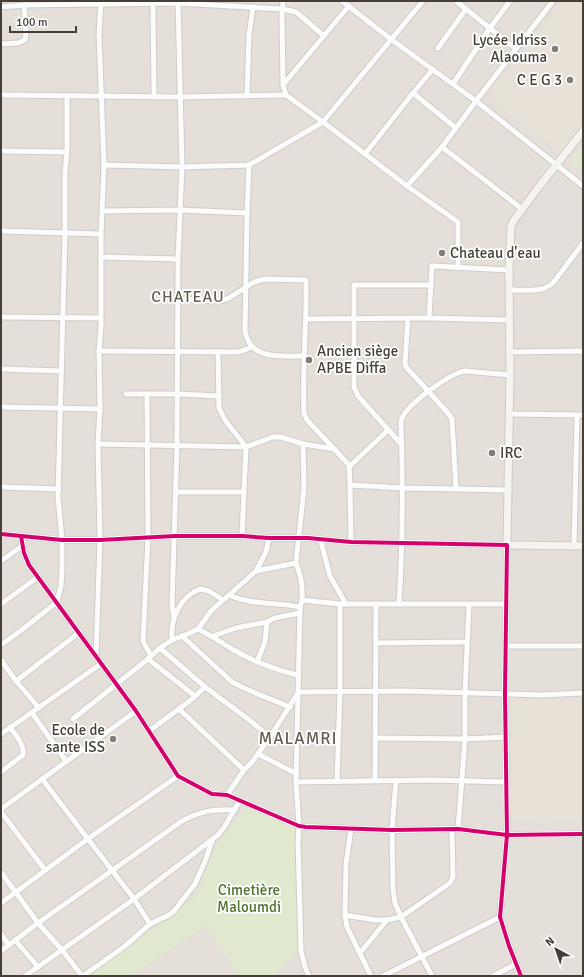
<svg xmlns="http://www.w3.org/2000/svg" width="584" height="977" font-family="Signika,sans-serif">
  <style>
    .residential { fill: #e4dfd9 }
    .industrial { fill: #e2dedb }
    .education { fill: #e7e1d7 }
    .green { fill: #e0e8cd }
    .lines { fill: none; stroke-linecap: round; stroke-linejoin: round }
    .street-casing { stroke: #ceccc9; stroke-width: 7 }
    .secondary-casing { stroke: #cfcac2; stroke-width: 9 }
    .street { stroke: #fdfcfc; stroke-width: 5 }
    .secondary { stroke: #f6f4f0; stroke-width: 7 }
    .cycleway-casing { stroke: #fff; stroke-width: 6 }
    .cycleway { stroke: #d6006c; stroke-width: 4 }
    .poi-dot { fill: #827c77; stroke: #fff; stroke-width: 1.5 }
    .labels { text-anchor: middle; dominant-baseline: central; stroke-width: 3.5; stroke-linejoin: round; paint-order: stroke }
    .poi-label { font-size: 15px; fill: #463f38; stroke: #fff; text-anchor: end }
    .park-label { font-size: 15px; fill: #4e7230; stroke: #fff }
    .neighbourhood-label { font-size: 16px; letter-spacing: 1px; fill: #675c50; stroke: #fff }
    .quarter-label { font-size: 17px; letter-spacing: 1px; fill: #675c50; stroke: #fff }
  </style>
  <rect width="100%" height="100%" fill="#f1eeeb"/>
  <rect class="residential" x="1" y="1" width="582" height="975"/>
  <g class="industrial">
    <path d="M551 184H559L583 202V231L557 266 518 233V226Z"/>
    <path d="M583 245V286L564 271Z"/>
    <path d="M517 419H570L568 529 571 537 514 535V446Z"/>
  </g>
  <g class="education">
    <path d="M564 1H583V124L560 153 490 96Z"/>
    <path d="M517 700 583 701V821L516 823 511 819 513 704Z"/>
  </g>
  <g class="green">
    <path d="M583 144V172L570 161Z"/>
    <path d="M250 803 297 826 299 950 273 976H239L206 925 130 976H87L199 894 202 878 215 848Z"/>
  </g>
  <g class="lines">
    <g class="street-casing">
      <g id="street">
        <path d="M283 1 282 15 283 85 286 95 323 122 423 1"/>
        <path d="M342 1 392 40 476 101 583 186"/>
        <path d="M456 1 516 49"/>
        <path d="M153 3 154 97"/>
        <path d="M1 7 24 5 178 3 282 9 296 12 324 36"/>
        <path d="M1 44 18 43 25 40 26 33 24 5"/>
        <path d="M438 48 466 9"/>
        <path d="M433 69 413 93 365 154 407 186 458 222V268"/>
        <path d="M453 84 490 28 510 1"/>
        <path d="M283 85 348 7"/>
        <path d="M413 93 456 128"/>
        <path d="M1 95 181 97 286 95"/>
        <path d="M247 96 249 35 253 7"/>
        <path d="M442 147 522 209"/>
        <path d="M1 151 67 152"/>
        <path d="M104 165 182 167 249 165 323 122 365 154"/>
        <path d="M249 165 247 213 245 331C250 361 282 356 304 356"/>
        <path d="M407 186 442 147 476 101 553 1"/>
        <path d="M103 211 179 210 247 213"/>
        <path d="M1 231 101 234"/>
        <path d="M101 257 178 259"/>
        <path d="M509 270 432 266 429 318 510 320"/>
        <path d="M510 290C525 290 542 293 553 283L583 243"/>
        <path d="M179 299 220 301 229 298 254 282 265 279 306 280C307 324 302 369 304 413L307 420 349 465 350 485 403 488 509 490"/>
        <path d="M1 317 101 318"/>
        <path d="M408 318 405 363 406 367 448 413 452 419 456 489"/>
        <path d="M306 319 429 318"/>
        <path d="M99 351 237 352 242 351 252 347"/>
        <path d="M218 352 219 408 225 420 246 447 242 536"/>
        <path d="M510 352 580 351 583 353"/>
        <path d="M1 369 62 371"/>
        <path d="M126 394H177L219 396"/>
        <path d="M147 394 148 537 143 641 151 656"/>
        <path d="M1 407 100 409"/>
        <path d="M510 414 583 415"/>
        <path d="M98 444 246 447 273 437H281L303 444 335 449"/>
        <path d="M402 445 358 396 354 387V285H430"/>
        <path d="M350 466 388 430"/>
        <path d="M350 485 351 542"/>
        <path d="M1 487 59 489"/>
        <path d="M176 492H244"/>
        <path d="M1 534 62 540H100L175 536H242L269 538H308L351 542 507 545 505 694 507 835 500 917 509 946 521 976"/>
        <path d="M21 536 24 553 29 565 136 711 178 776 212 794 227 795 299 826 306 827 392 830 458 829 507 835 583 834"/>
        <path d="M320 538 330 576 346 604"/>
        <path d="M574 546 577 415"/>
        <path d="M1 561 22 546"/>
        <path d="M256 571 296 563"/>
        <path d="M229 595C251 605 276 602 300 607L302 600 340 604H506"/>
        <path d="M302 600C303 587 301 575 296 563L304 488 303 444"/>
        <path d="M1 604 38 577"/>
        <path d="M399 604C403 542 403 484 401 421 404 406 446 377 461 372L465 371 510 375"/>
        <path d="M300 607 296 782 299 826 298 841 301 951 305 967 309 976"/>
        <path d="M174 618 172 604 177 446 178 259 182 167 178 1"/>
        <path d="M198 629C210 635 221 642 232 649 253 661 275 670 298 675"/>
        <path d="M182 636 232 682 248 690 290 707"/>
        <path d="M213 636 236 628 267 622 275 618 300 613"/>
        <path d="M172 640C170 619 180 597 200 589L209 591 223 600"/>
        <path d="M376 643 467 642"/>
        <path d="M1 645 23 629 57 602 61 586 62 569V540L58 497 65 233V173L67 152V96"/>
        <path d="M506 646H583"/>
        <path d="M160 648 205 687 248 719 270 737"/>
        <path d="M96 655 100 540 98 444 100 409 99 351 101 326V234L104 165 99 35 101 1"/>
        <path d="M148 659 195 696"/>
        <path d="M1 660 16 681 39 708"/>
        <path d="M257 662 265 642 267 622"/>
        <path d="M16 681 80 632"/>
        <path d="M299 692 404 691 542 695 583 693"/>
        <path d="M179 709 244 770"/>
        <path d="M32 713 66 761"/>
        <path d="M73 719 148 659 160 648 172 640 190 633 198 629 211 611 256 571 266 552 269 538"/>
        <path d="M149 731 191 700 205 687"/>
        <path d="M1 734 102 663"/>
        <path d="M375 738 465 739 507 737"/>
        <path d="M258 754 297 774"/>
        <path d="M1 772 23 755C25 745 16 736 10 727"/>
        <path d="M42 779 134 899 150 924"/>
        <path d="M375 780 376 604"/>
        <path d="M396 780 392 830 393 889 395 903 401 917 432 976"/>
        <path d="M337 781 340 692V604"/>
        <path d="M296 782 432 780 507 782"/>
        <path d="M227 795 244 770 252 762 270 737 298 693"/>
        <path d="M1 809 136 711"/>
        <path d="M1 812 45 870"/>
        <path d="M351 829 346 864 345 915 347 927 371 976"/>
        <path d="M458 829 465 739V692L469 605"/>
        <path d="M1 872 38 923 62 950 82 976"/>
        <path d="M1 903 89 838 178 776"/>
        <path d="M345 915 375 920H387L401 917 450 883 453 877 452 829"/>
        <path d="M1 934 9 945"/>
        <path d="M15 940 38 967"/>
        <path d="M1 951 38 923 182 821C201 811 213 809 235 810"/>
        <path d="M360 953 387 920"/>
        <path d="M25 976 134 899 218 835 225 826 240 800"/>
        <path d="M83 976 125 946 150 924 169 915 174 911 195 884 206 859 212 840"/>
        <path d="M383 976 500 917"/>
        <path d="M493 976 516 964"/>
      </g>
    </g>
    <g class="secondary-casing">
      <path id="secondary" d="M583 131 538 188 514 220 511 226 509 270 510 375 507 545 583 546"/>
    </g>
    <use href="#street" class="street"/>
    <use href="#secondary" class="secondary"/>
    <g class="cycleway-casing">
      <g id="cycleway">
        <path d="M1 534 62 540H100L175 536H242L269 538H308L351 542 507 545 505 694 507 835 500 917 509 946 521 976"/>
        <path d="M21 536 24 553 29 565 136 711 178 776 212 794 227 795 299 826 306 827 392 830 458 829 507 835 583 834"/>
      </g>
    </g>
    <use href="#cycleway" class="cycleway"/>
  </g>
  <g class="poi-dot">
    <circle cx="555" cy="49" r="4"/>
    <circle cx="570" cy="80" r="4"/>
    <circle cx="442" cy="253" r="4"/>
    <circle cx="309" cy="360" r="4"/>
    <circle cx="492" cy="453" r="4"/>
    <circle cx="113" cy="739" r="4"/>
  </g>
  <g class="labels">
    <g class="poi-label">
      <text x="547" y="40">Lycée Idriss<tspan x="547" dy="17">Alaouma</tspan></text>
      <text x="562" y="80">C E G 3</text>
      <text x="450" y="253" text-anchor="start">Chateau d'eau</text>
      <text x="317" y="351" text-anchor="start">Ancien siège<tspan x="317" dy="17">APBE Diffa</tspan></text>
      <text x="500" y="453" text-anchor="start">IRC</text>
      <text x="105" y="730">Ecole de<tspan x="105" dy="17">sante ISS</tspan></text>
    </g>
    <g class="park-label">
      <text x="249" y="890">Cimetière<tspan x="249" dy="17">Maloumdi</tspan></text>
    </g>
    <g class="neighbourhood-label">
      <text x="188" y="297">CHATEAU</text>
    </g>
    <g class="quarter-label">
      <text x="298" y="738">MALAMRI</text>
    </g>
  </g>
  <rect width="584" height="977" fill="none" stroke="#463f38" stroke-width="4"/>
  <g transform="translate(556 949) rotate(320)" stroke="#ffffff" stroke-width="3" paint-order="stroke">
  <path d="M0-3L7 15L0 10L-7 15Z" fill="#463f38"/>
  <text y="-6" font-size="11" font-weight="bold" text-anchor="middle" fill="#463f38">N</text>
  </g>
  <path d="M10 26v6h66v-6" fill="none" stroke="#463f38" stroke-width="2"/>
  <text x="16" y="26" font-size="12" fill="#463f38" stroke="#ffffff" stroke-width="3" paint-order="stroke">100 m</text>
</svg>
